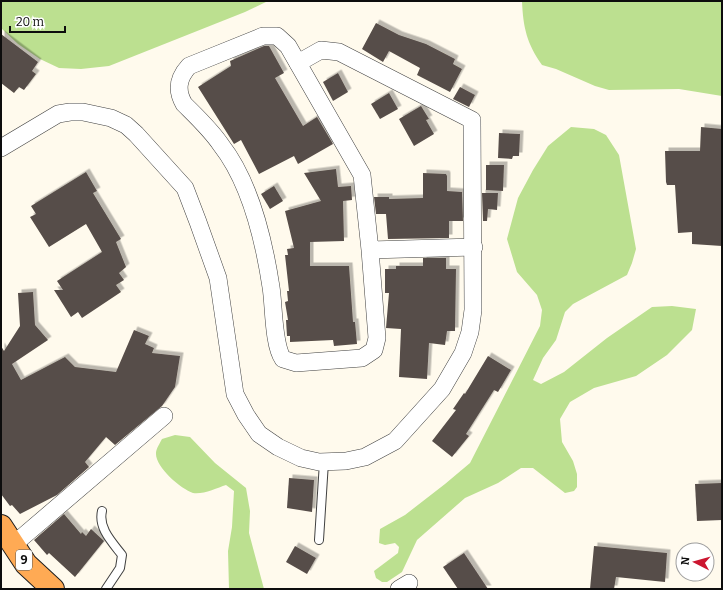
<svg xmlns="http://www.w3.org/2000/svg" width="723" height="590" font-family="Bitter,serif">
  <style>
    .forest { fill: #bce090 }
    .building { fill: #574d48; filter: url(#shadow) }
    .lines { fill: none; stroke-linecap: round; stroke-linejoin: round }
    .service-casing { stroke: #404040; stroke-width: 10 }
    .minor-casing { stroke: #404040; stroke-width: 18 }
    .trunk-casing { stroke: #1e1e1e; stroke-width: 24 }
    .service { stroke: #fff; stroke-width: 8 }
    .minor { stroke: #fff; stroke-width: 17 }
    .trunk { stroke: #ffaa54; stroke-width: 22 }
    .labels { text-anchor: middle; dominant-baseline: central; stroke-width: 4; stroke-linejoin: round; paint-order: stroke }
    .shield { fill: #fff; stroke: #565656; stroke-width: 1 }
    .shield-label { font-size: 12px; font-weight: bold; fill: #0d0d0d }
  </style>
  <defs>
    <filter id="shadow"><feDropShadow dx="3.5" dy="-3.5" stdDeviation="0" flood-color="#0004"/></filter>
  </defs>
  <rect width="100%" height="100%" fill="#fffaed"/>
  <g class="forest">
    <path d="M1 1H268L245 12 109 66 81 69 59 68 40 59 18 44 1 28Z"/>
    <path d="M522 1H722V96L679 89 609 90 595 86 556 69 542 65C527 44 523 27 522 1Z"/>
    <path d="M571 127 594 129 606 135 619 155 636 249 632 263 627 275 573 304 565 312 556 340 543 358 533 380 541 384 564 372 607 338 652 307 672 306 696 309 692 330 667 355 636 376 594 388 570 402 560 419 562 442 573 461 577 474V487L574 491 565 493 533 468H521L498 483 465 498 417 540 402 572 387 582H382L376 578 374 571 398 553 399 547 395 543 385 545 379 543 380 529 405 515 445 484 470 463 540 326 542 310 537 295 517 272 507 239 518 198 533 170 548 146Z"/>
    <path d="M175 435 190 437 215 463 246 488 250 511 249 533 264 589H229L228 551 232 527 234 491 226 485C217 488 202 495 193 493 181 489 155 467 156 453 156 449 160 443 162 439Z"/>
  </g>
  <g class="building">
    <path d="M376 23 399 35 426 44 455 59 453 64 462 69 450 92 417 75 420 68 389 51 383 62 362 49Z"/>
    <path d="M1 34 38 62 32 71 36 74 24 90 19 87 14 93 1 83Z"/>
    <path d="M264 46H269L284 73 275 78 303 126 317 117 333 144 298 164 294 156 259 174 241 140 234 144 198 87 231 66 230 61Z"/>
    <path d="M338 73 348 92 333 101 323 82Z"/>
    <path d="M460 87 475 95 469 107 453 99Z"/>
    <path d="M389 93 398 109 380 119 371 104Z"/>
    <path d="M421 106 429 119 426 120 434 134 414 146 399 119Z"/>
    <path d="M701 127 722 129V246L692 244V232L678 233 675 185H667L666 182 665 151H700Z"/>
    <path d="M499 133 520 134 519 156H513L512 159 498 158Z"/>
    <path d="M486 165H504L503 191 486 190Z"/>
    <path d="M336 169 338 187 351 186 352 200 343 201 344 241 310 242V266H349L353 322H355L357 344 334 346 333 340 290 342V336H287L286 320H288L285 302 288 301 287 291H289L285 255H288L287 249 294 248 285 211 321 201 304 173Z"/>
    <path d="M86 172 97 191 93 193 121 239 116 242 126 267 119 273 124 280 116 285 121 292 82 318 78 312 71 317 54 290H63L57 281 102 252 86 224 49 247 30 217 36 214 31 206Z"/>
    <path d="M423 173 446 174 447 176V191L462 192 463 221H449V238L388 239 386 214H376L374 197H389V199L423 198Z"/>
    <path d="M274 186 283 201 270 209 261 194Z"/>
    <path d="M482 193H498L497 210 488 209 487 221H483Z"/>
    <path d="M423 258H446V269H456L455 331H447L445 345 429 343 427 379 399 377 401 329 386 328 389 293H385V269H396V266H423Z"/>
    <path d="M33 292 35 325 48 340 12 364 21 380 65 357 75 367 116 372 134 330 149 336 145 344 154 348 152 353 180 356 175 387 162 406 115 445 106 437 85 462 89 467 57 495 20 514 12 505 10 506 1 494V346L4 351 20 326 18 293Z"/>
    <path d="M488 356 511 370 498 392 494 390 466 434 469 436 452 457 432 441 456 410 453 409 464 393 465 394Z"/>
    <path d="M289 478 314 480 312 512 287 508Z"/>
    <path d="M722 483V520L697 521 695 484Z"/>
    <path d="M64 514 81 534 82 532 86 536 91 529 104 541 75 577 49 553 47 555 34 540Z"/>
    <path d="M295 546 316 558 307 574 286 562Z"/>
    <path d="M594 546 667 553 665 582 616 577 614 589H590Z"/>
    <path d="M464 553 488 589H458L443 567Z"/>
  </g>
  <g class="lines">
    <g class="service-casing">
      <g id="service">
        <path d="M102 511C98 528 112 542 122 555L120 568 106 589"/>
        <path d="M319 540 324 462"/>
      </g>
    </g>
    <g class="minor-casing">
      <g id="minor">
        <path d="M1 148 58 114 70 112H83L111 118 126 125 136 134 185 188 198 222 218 278 235 394 246 415 259 434 278 447 301 458 319 462 346 461 365 457 395 441 442 389 463 353 470 332 473 310 472 120 339 52 321 50 298 63"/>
        <path d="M370 250 377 338 374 350 362 358 296 363 283 359C273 345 274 305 271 287 264 241 250 182 221 145 211 130 197 117 184 104 176 90 178 78 189 66L263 36H277L288 46 362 175 370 250 474 247"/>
        <path d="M13 545 164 416"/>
        <path d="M399 589 409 583"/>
      </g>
    </g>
    <g class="trunk-casing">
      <path id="trunk" d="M1 526 26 564 53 589"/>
    </g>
    <use href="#service" class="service"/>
    <use href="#minor" class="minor"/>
    <use href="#trunk" class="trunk"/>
  </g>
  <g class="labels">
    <rect class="shield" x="16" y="550" width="16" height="20" rx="3"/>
    <g class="shield-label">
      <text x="24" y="560">9</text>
    </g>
  </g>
  <rect width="723" height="590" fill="none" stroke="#0d0d0d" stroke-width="4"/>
  <g transform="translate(695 562) rotate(276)"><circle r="19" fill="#ffffff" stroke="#9e9e9e"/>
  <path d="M0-3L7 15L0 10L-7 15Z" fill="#cc1630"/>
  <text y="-6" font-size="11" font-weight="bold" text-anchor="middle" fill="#0d0d0d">N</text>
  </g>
  <path d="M10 26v6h55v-6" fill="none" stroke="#0d0d0d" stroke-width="2"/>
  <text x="16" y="26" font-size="12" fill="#0d0d0d" stroke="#ffffff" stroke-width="3" paint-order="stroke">20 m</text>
</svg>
